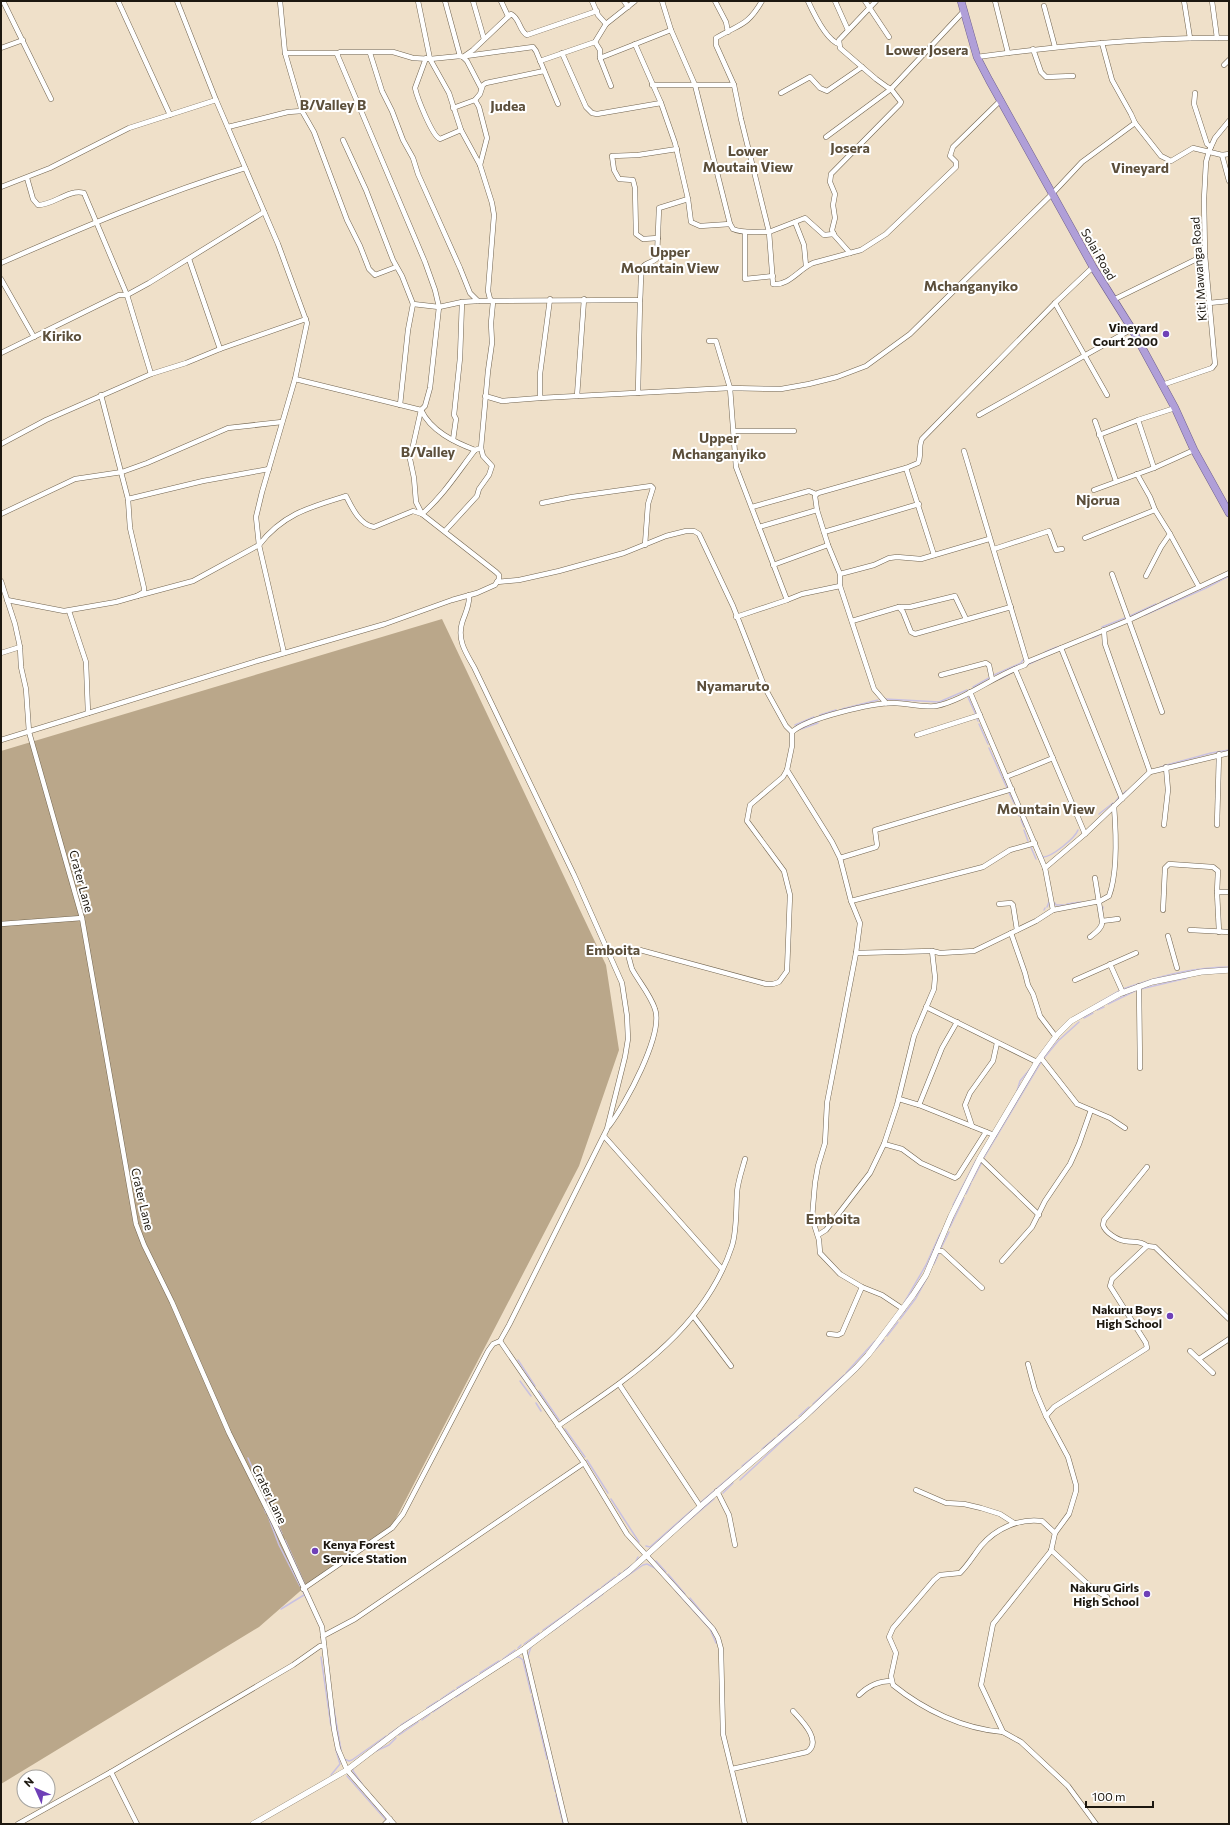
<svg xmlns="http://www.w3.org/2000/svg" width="1230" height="1825" font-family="Commissioner,sans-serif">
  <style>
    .forest { fill: #baa78a }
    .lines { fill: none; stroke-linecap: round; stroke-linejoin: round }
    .stream { stroke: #c9c1e1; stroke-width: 1.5 }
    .minor-casing { stroke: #716450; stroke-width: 5.5 }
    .tertiary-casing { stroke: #716450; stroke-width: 6 }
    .trunk-casing { stroke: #70608c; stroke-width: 8 }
    .minor { stroke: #fff; stroke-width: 4.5 }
    .tertiary { stroke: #fff; stroke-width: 5.5 }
    .trunk { stroke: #b09fd8; stroke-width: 7 }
    .poi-dot { fill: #6f40b7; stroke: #fff; stroke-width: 1.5 }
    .labels { text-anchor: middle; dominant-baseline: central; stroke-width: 4; stroke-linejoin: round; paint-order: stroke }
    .street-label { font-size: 12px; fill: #1d1810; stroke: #fff }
    .poi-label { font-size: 12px; font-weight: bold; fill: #1d1810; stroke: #fff; text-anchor: end }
    .quarter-label { font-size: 14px; font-weight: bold; fill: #5c4f3b; stroke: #fff }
  </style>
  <rect width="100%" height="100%" fill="#efe0c9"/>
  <path class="forest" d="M442 619 606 965 619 1050 579 1166 392 1526 306 1586 259 1627 1 1784V751Z"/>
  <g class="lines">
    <g class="stream">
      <path d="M1161 602 1172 597"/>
      <path d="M1145 615 1206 588 1229 576"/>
      <path d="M1130 616 1156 604"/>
      <path d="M1102 627 1125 618"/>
      <path d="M1092 638 1099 635"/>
      <path d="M1045 652 1057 647"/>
      <path d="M1027 665 1044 657"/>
      <path d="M994 675 1021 663 1023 660"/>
      <path d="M1000 679 1013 672"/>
      <path d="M973 687 989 678"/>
      <path d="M967 695 976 715"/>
      <path d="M885 699 939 702 967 690"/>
      <path d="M842 709 878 700"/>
      <path d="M820 715 836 710"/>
      <path d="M977 719 978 721"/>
      <path d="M979 724 988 744"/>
      <path d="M795 725 814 717"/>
      <path d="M801 729 818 723"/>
      <path d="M989 748 1007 788"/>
      <path d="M1163 766 1211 753 1229 750"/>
      <path d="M1160 767H1161"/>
      <path d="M1009 793 1014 803"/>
      <path d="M1122 795 1126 791"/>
      <path d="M1116 801 1119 797"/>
      <path d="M1015 806 1019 816"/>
      <path d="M1099 814 1113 803"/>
      <path d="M1021 820 1024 827"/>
      <path d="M1024 830 1028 841"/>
      <path d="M1030 845 1036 859"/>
      <path d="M1043 857C1052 857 1075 838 1078 830"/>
      <path d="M1055 903 1056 905H1065"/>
      <path d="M1067 904 1081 902"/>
      <path d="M1047 907 1049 902"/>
      <path d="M1044 910 1045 908"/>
      <path d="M1102 913 1103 907"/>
      <path d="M1123 989C1157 977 1192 967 1229 967"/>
      <path d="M1141 989 1187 978"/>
      <path d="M1108 1004 1135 991"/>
      <path d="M1095 1005 1119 991"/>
      <path d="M1097 1010 1104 1007"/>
      <path d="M1084 1018 1093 1013"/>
      <path d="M1044 1058 1058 1041 1079 1022"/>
      <path d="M1017 1091 1020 1081 1030 1069"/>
      <path d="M983 1159 1041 1062"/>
      <path d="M972 1181 982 1162"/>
      <path d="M966 1194 971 1183"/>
      <path d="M953 1205 976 1160"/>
      <path d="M950 1227 964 1198"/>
      <path d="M940 1250 949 1232"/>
      <path d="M934 1264 939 1253"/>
      <path d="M904 1303 926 1265 940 1234"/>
      <path d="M900 1319 916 1298 927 1278"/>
      <path d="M887 1336 898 1322"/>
      <path d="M875 1350 884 1340"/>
      <path d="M518 1360 535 1386"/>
      <path d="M846 1373 875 1341"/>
      <path d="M520 1381 531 1396"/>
      <path d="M539 1391 559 1420"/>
      <path d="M536 1403 541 1411"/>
      <path d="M813 1404 844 1375"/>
      <path d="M812 1413 861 1366"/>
      <path d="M799 1416 809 1407"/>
      <path d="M565 1429 585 1457"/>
      <path d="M778 1435 796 1420"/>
      <path d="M762 1449 775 1438"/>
      <path d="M248 1458 282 1534"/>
      <path d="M587 1460 608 1493"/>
      <path d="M742 1466 758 1453"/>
      <path d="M740 1480 797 1427"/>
      <path d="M723 1493 733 1483"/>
      <path d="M611 1499 639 1542"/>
      <path d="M701 1502 738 1470"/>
      <path d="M264 1508 266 1513"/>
      <path d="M268 1516 279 1545 300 1586"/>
      <path d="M680 1528 714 1499"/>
      <path d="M285 1540 305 1585"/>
      <path d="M646 1546 650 1547 692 1510"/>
      <path d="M636 1561 638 1557"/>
      <path d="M656 1561 666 1572"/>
      <path d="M624 1571 632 1565"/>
      <path d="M668 1574 685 1594"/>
      <path d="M618 1575 620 1573"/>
      <path d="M620 1581 643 1565 647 1564 655 1568"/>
      <path d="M602 1587 615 1577"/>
      <path d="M676 1591 683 1599"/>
      <path d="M303 1592 307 1599"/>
      <path d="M690 1598 716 1630"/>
      <path d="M684 1600 710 1629 716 1643"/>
      <path d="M583 1601 599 1589"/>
      <path d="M587 1606 603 1594"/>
      <path d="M281 1609 304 1595"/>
      <path d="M569 1612 579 1604"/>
      <path d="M543 1630 566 1614"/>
      <path d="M554 1630 582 1609"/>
      <path d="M524 1644 539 1633"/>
      <path d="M518 1648 521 1645"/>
      <path d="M528 1656 531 1647"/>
      <path d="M321 1657 331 1726"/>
      <path d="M516 1657H519L523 1660 531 1693"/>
      <path d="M503 1659 515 1650"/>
      <path d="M480 1673 499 1661"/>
      <path d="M457 1688 477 1676"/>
      <path d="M532 1696 547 1759"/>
      <path d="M456 1697 468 1689"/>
      <path d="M441 1699 454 1690"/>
      <path d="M333 1704 341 1750"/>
      <path d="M427 1708 438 1701"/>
      <path d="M433 1712 452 1699"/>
      <path d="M422 1720 430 1714"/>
      <path d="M401 1725 414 1717"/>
      <path d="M389 1734 399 1727"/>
      <path d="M399 1735 418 1722"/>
      <path d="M376 1751 389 1745 396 1738"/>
      <path d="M344 1759 349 1761 352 1760 386 1736"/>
      <path d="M549 1764 555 1791"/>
      <path d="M353 1767V1771L362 1784"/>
      <path d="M331 1775 340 1764 336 1750"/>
      <path d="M347 1776 386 1820"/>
      <path d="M558 1783 560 1788"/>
      <path d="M556 1795 563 1823"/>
    </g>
    <g class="minor-casing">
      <g id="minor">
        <path d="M3 1 51 99"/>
        <path d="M118 1 170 115"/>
        <path d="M177 1 216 100 278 244 307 323 295 379 262 492 256 517 259 545 284 653"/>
        <path d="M280 1 285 53 302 111"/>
        <path d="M418 1 430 59 449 93 461 130 480 165 492 203 494 215 488 291 490 299 493 302 491 323 492 343 488 371 481 448 475 450C454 442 431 431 421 410"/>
        <path d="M445 1 460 56"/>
        <path d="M473 1 484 39"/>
        <path d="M501 1 508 16"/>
        <path d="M592 1 598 15 606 24"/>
        <path d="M624 1 628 7"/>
        <path d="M662 1 671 30 695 85 730 224 733 229C744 234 757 231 769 232L773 284C789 286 799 269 813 263L861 250 886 234 956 167V162L950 156 953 147 1001 100"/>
        <path d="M715 1 726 22 728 32"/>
        <path d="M762 1C747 27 739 24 716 38V45L734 85 741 119 769 232 805 218 824 235 834 234"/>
        <path d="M808 1C813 12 826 40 839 44"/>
        <path d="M835 1 848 30"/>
        <path d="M865 1 889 37"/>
        <path d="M995 1 1008 53"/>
        <path d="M1184 1 1190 38"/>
        <path d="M1212 1 1217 38"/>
        <path d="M1044 6 1055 47"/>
        <path d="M595 42 600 50V58L611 86"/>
        <path d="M635 44 661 103 675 143 688 199 691 222 700 226 730 224"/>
        <path d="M1 48 23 40"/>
        <path d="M1033 49 1041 72 1046 77 1073 76"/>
        <path d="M285 53H338"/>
        <path d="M370 53 382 91 392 111 403 140 413 158 418 174 460 268 470 293 478 301"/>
        <path d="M562 53 586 107 592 113 597 114 661 103"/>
        <path d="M466 56 533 47 536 51 558 104"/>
        <path d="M463 57 467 61 481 88"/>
        <path d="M977 57C1061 46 1145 37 1229 38"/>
        <path d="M426 58 415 88C417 97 432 136 440 139L461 130"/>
        <path d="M600 58 671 30"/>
        <path d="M540 61 595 42 606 24 635 1"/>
        <path d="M1224 65 1229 60"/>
        <path d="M652 85H734"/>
        <path d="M781 93 810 77 820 88 827 91 862 67"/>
        <path d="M1195 93 1194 104 1207 144 1211 147"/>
        <path d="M475 100 479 107 487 138 480 165"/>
        <path d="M453 108 475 100 480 94 483 85 486 83 544 71"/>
        <path d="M1135 123 1161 156 1171 161 1193 148 1222 155"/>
        <path d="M228 127 288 112 302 111 314 132 347 220 360 246 369 269 375 275 396 267"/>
        <path d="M826 137 891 89 963 12"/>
        <path d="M343 140 366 190 393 260 402 276 413 304 439 307 462 302 478 301 640 300C641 293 640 272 643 267 646 262 653 263 657 258L659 208 688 199"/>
        <path d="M1229 154 1222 155 1229 181"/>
        <path d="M27 178 33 199 38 205C54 205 68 189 84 193L127 295 151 374"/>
        <path d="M1 187 50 168 129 128 216 100"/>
        <path d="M795 222 804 245 806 266"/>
        <path d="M745 232V279L773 276"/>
        <path d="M658 238 643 239 636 234 635 188 633 180 619 179 614 170 612 156 638 155 677 149"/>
        <path d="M850 253 834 235 832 230 835 218 833 205 835 194 830 182 831 174 900 104 901 102 891 89 887 87 876 79 840 48 839 40 841 38 876 1"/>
        <path d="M189 259 220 349"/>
        <path d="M1 263C81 228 161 194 245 168"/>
        <path d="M1 279 34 337"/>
        <path d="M1113 300 1205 255"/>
        <path d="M1055 303 1107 395"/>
        <path d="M1209 303 1229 301"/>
        <path d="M709 341H716L730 388 736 467 787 600 802 594 840 586"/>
        <path d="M1 353 119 295H127L149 283 264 212"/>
        <path d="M295 379 421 410"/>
        <path d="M1162 385 1212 368 1215 364 1205 255 1204 199 1206 162 1209 151 1215 138 1229 121"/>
        <path d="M638 393 640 300"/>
        <path d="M485 396 502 401 540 398 730 388 781 389 809 384 837 377 866 366 910 334 1052 194 1082 162 1135 123 1131 114 1112 80 1102 43"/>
        <path d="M577 396 584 299"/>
        <path d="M540 398V374L550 299"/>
        <path d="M400 405 408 330 413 304"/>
        <path d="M979 415 1132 329"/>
        <path d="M1095 421 1116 481"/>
        <path d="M734 431H794"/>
        <path d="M1099 435 1138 420"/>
        <path d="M453 440 456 419 454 415 460 358 462 302"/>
        <path d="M1 444 46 420 151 374 186 363 220 349 306 319"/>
        <path d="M964 451 1027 662"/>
        <path d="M906 468 934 555"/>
        <path d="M1154 468 1138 420 1175 408"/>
        <path d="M1094 490 1154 468 1194 450"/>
        <path d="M128 499 203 481 269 469"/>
        <path d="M542 503 572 497 651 486 653 488 648 504 645 545"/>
        <path d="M752 507 809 491 816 494"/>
        <path d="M817 510 828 545 840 574"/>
        <path d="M1 514 75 479 122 472 147 463 228 428 282 422"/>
        <path d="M759 527 817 510 815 496 818 493 906 468 918 463C922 455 918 447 922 439L1055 303 1093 267"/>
        <path d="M445 531 477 496 479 489 489 475 492 466 483 456 481 448"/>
        <path d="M824 532 919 504"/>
        <path d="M1170 534 1199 587"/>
        <path d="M1085 538 1155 510 1150 497 1137 474"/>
        <path d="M994 549 1049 531 1056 550 1062 549"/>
        <path d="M773 565 828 545"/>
        <path d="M1112 574 1162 712"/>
        <path d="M1146 576 1161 547 1170 534 1155 510"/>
        <path d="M1 581 15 624 20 647 21 667 26 689 29 732 82 918 136 1224 144 1245 172 1302 229 1433 275 1525 322 1627 334 1729 338 1749 347 1770 394 1824"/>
        <path d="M497 582 519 580 559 571 624 553 666 536 686 531H694L699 534 733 606 765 688 786 726 792 732"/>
        <path d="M137 596 193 581 259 545C283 514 310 507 346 496 352 508 360 525 374 527L413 511 422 514C443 496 458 472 475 450"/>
        <path d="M7 600 64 611 116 602 137 596 144 592V588L130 528 128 499 101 395"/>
        <path d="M899 607H910L955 596 966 619"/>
        <path d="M69 611 86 662 88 713"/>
        <path d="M736 617 787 600"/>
        <path d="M852 621 899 607 903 612 911 632 915 634 1011 607"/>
        <path d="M1104 630 1105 644 1150 772"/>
        <path d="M1061 648 1122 799"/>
        <path d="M1 653 20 647"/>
        <path d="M1015 669 1085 834"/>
        <path d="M941 675 986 663 989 665 992 679"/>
        <path d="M886 703 874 689 840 586V574L874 565 889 558 897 557 921 559 989 539"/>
        <path d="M917 735 980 715"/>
        <path d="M1 740 257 661 385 624 452 600 477 593 495 585 499 579V575L496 572 422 514 416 502 414 478 410 459 421 410 425 406 430 388 439 307 435 290 425 262 337 54 340 52H393L413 58 430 59 460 56 463 57 473 50 511 14C520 18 519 31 527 35L597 11"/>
        <path d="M787 770 832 842 840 858 851 901 860 923 856 953 827 1103 825 1143 818 1166 815 1183 812 1218 819 1240 820 1253 840 1274 862 1287 882 1295 903 1309"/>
        <path d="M1006 777 1053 758"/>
        <path d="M1164 825 1168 790 1166 767"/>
        <path d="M1217 825 1219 754"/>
        <path d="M840 858 876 847 877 845 875 830 1012 789"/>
        <path d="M1045 868 1085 834 1150 772 1229 753"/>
        <path d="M1095 878 1102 921 1118 919"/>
        <path d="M1217 892 1219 932"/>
        <path d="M851 901 983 867 1010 850 1035 843"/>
        <path d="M999 904 1011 903 1013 905 1017 930"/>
        <path d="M1053 910 1100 901 1109 896C1118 872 1116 831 1114 806"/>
        <path d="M1163 910 1165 868 1169 864 1213 867 1218 871 1217 892H1229"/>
        <path d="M1 924 82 918"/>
        <path d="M1190 930 1229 932"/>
        <path d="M1011 933 1025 973 1028 985 1033 994 1040 1016 1056 1037"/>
        <path d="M1168 936 1177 968"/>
        <path d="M1090 937C1095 933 1103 928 1102 921"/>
        <path d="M627 951 640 950 766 984H773L779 982 787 971 790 895 784 871 747 821 750 805 783 777 787 770 792 746V732C807 718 872 703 894 703 906 703 926 708 936 706 965 700 995 675 1025 665L1027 662 1129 620 1229 573"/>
        <path d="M856 953 932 951"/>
        <path d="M1110 964 1123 993"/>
        <path d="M1075 980 1136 953"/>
        <path d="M1139 986 1140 1068"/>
        <path d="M926 1007 1037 1062"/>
        <path d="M1041 1058 1077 1104 1110 1118 1125 1128"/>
        <path d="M899 1099 919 1105 994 1135"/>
        <path d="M919 1105 942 1048 957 1022"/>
        <path d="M609 1126C625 1105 664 1034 655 1009 650 994 639 982 632 969 630 963 629 957 627 951L609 952"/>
        <path d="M972 1126 965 1105 970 1093 993 1061 997 1043"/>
        <path d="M604 1136 722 1269"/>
        <path d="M884 1144 902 1149 921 1163 955 1178 958 1176 986 1132"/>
        <path d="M980 1158 1039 1215"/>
        <path d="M818 1235 826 1230 870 1173 884 1144 897 1105 914 1036 934 989 935 977 932 951 940 953 974 951 1036 921 1053 910 1045 868 970 692"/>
        <path d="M1147 1246C1139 1240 1134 1243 1125 1241 1117 1240 1105 1232 1103 1225L1104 1220 1147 1167"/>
        <path d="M936 1251H942L982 1288"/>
        <path d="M1002 1261 1032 1227 1045 1201 1070 1164 1079 1144 1091 1110"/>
        <path d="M694 1317 731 1366"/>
        <path d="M829 1334 838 1335 842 1333 862 1287"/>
        <path d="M500 1341 584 1463 627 1534 713 1629 718 1638 721 1649 723 1734 745 1824"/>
        <path d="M1190 1351 1213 1373"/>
        <path d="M1199 1359 1229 1339"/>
        <path d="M1028 1364 1035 1390 1046 1416"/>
        <path d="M619 1384 700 1506"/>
        <path d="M558 1426C628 1378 704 1331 732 1246 737 1230 736 1209 737 1192 738 1181 742 1170 745 1159"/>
        <path d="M916 1490 946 1503 964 1504 981 1508 1000 1514 1014 1523"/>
        <path d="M717 1491 729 1515 735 1545"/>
        <path d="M1051 1550 1093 1589 1107 1597"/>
        <path d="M303 1589 392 1528 403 1514 488 1351 493 1344 500 1341 509 1325 607 1129 625 1057 628 1039 627 1016 622 983 574 875 474 667C466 653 457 640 462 623 465 613 470 606 469 595"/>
        <path d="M323 1636 355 1619 584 1463"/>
        <path d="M524 1649 566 1824"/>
        <path d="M859 1695C868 1686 878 1681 891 1681"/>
        <path d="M1003 1732C963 1729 924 1710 893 1685L891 1676 896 1653 889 1637 893 1628 934 1580 940 1575 960 1573C968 1565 974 1555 981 1546 996 1528 1020 1518 1042 1521L1055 1533"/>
        <path d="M732 1769 807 1752C823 1741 801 1720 793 1711"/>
        <path d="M111 1772 137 1824"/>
        <path d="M18 1824 111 1772 293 1665 320 1646H324"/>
        <path d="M385 1824 390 1819"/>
        <path d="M1096 1824 1068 1786 1021 1742 1003 1732 981 1685 993 1624 1051 1551 1055 1533 1069 1514 1076 1491V1485L1068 1457 1046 1416 1054 1407 1147 1348 1146 1343 1110 1286 1112 1279 1147 1246 1155 1247 1229 1319"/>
      </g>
    </g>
    <g class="tertiary-casing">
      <path id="tertiary" d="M253 1824 347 1770 402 1728 524 1649 629 1571 702 1505 803 1418 856 1368 868 1355 913 1295 926 1275 951 1216 980 1158 1037 1062 1057 1035 1071 1021 1119 994 1152 982 1201 972 1229 970"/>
    </g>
    <g class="trunk-casing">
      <path id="trunk" d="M961 1 977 57 989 80 1093 267 1132 329 1175 408 1194 450 1229 513"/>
    </g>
    <use href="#minor" class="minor"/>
    <use href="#tertiary" class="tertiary"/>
    <use href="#trunk" class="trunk"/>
  </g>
  <g class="poi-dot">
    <circle cx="1166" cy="334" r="4"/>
    <circle cx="1170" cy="1316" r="4"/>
    <circle cx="315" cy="1551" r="4"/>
    <circle cx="1147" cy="1594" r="4"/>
  </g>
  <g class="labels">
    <g class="street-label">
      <text transform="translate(1099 254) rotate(60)">Solai Road</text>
      <text transform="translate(1198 269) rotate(-94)">Kiti Mawanga Road</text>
      <text transform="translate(82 881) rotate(75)">Crater Lane</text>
      <text transform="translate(143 1199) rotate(77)">Crater Lane</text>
      <text transform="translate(270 1494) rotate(64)">Crater Lane</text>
    </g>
    <g class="poi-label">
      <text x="1158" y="327">Vineyard<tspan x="1158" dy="14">Court 2000</tspan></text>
      <text x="1162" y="1309">Nakuru Boys<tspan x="1162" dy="14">High School</tspan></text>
      <text x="323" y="1544" text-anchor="start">Kenya Forest<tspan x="323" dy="14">Service Station</tspan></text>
      <text x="1139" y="1587">Nakuru Girls<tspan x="1139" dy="14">High School</tspan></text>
    </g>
    <g class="quarter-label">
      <text x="927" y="49">Lower Josera</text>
      <text x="333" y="104">B/Valley B</text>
      <text x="508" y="105">Judea</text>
      <text x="850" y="147">Josera</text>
      <text x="748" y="150">Lower<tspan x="748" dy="16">Moutain View</tspan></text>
      <text x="1140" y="167">Vineyard</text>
      <text x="670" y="251">Upper<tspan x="670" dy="16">Mountain View</tspan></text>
      <text x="971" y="285">Mchanganyiko</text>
      <text x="62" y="335">Kiriko</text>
      <text x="719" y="437">Upper<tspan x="719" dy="16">Mchanganyiko</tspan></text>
      <text x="428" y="451">B/Valley</text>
      <text x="1098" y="499">Njorua</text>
      <text x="733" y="685">Nyamaruto</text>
      <text x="1046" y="808">Mountain View</text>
      <text x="613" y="949">Emboita</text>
      <text x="833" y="1218">Emboita</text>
    </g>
  </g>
  <rect width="1230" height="1825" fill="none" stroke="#1d1810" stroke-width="4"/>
  <g transform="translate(36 1789) rotate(315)"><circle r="19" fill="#ffffff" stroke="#a5a39f"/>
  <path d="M0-3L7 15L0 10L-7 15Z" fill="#6f40b7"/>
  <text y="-6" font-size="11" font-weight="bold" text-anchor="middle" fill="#1d1810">N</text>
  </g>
  <path d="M1086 1801v6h67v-6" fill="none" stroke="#1d1810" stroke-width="2"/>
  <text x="1092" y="1801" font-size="12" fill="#1d1810" stroke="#ffffff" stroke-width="3" paint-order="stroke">100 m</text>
</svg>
